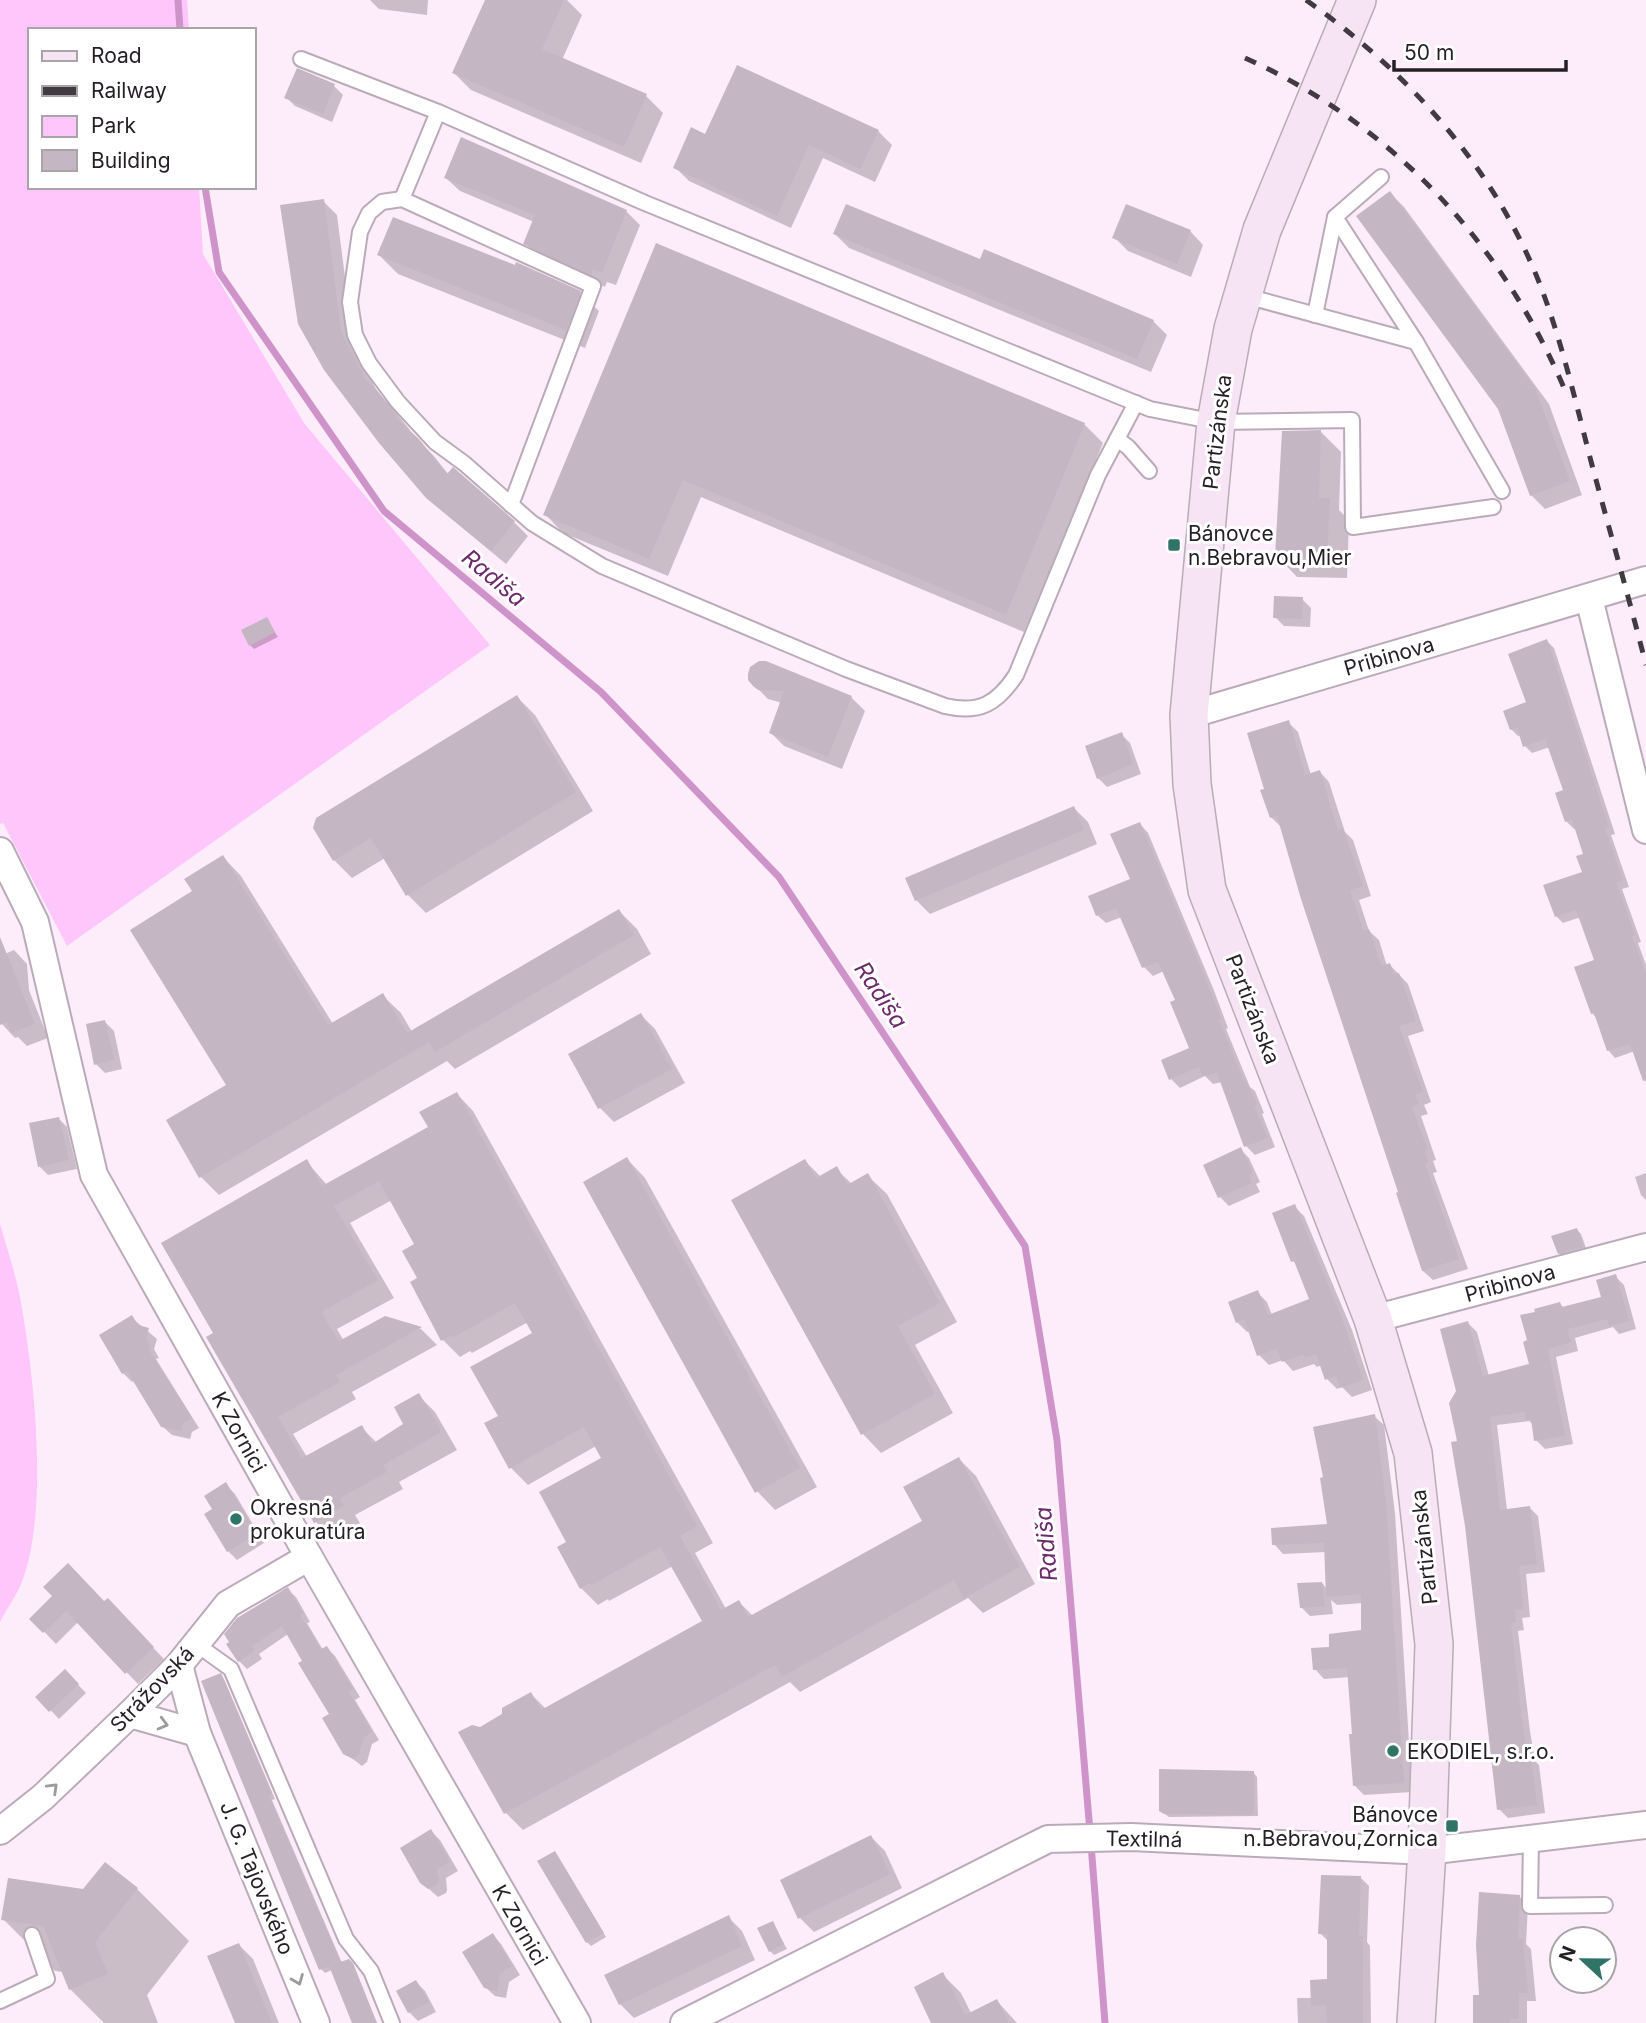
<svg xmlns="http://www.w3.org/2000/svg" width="1646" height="2023" font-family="Inter,sans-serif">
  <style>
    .green { fill: #fec6fa }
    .shadow { fill: #0003 }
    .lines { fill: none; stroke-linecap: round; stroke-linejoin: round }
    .stream { stroke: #ce94c9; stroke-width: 7 }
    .building { fill: #c5b6c3 }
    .lane-casing { stroke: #baabb9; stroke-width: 18 }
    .street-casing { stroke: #baabb9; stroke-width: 30 }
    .secondary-casing { stroke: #baabb9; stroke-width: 40 }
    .lane { stroke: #fff; stroke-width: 14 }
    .street { stroke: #fff; stroke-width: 26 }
    .secondary { stroke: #f6e3f4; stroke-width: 37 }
    .rail { stroke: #413a41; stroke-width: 5; stroke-dasharray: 12 12; stroke-linecap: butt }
    .oneway { stroke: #9c9a9c }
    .poi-dot { fill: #307467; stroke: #fff; stroke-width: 2.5 }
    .labels { text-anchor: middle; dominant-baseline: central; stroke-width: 6; stroke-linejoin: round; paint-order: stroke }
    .street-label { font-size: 21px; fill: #241f24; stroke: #fff }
    .poi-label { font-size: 21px; fill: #241f24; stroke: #fff; text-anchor: start }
    .water-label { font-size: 23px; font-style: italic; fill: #6d2a6b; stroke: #fff }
  </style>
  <rect width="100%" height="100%" fill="#fdedfb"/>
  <g class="green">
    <path d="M0 0H187L189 30H30V187H199L203 254 304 423 490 645 67 946 3 823 0 824Z"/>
    <path d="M0 1224C7 1248 15 1272 20 1297 34 1373 49 1506 23 1579 18 1594 7 1608 0 1622Z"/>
  </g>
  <g class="shadow">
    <path d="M370 0H428L427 15 379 9Z"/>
    <path d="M487 0H567L582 15 562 60 646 96 663 113 641 163 471 90 454 73Z"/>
    <path d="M297 70 334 86 343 95 332 122 295 106 286 97Z"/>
    <path d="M878 131 892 145 875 182 823 158 791 228 689 181 675 167 706 136Z"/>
    <path d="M446 178 626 211 640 225 616 285 607 282 605 287 539 257 525 243 534 222 460 191Z"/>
    <path d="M1390 193 1404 207 1549 404 1582 495 1545 509 1531 495 1499 408Z"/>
    <path d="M323 201 337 215 354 347 378 393 390 405 410 430 409 432 433 455 449 475 514 522 528 536 506 564 442 511 326 369Z"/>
    <path d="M1190 231 1203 245 1191 277 1128 251 1114 237Z"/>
    <path d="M835 234 981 261 1153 321 1167 335 1151 372 849 248Z"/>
    <path d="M657 245 1084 424 1103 443 1024 632 701 497 668 576 563 533 545 514Z"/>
    <path d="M379 255 580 293 599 311 585 348 398 274Z"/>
    <path d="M1321 432 1341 452 1339 510 1349 520 1347 578 1297 577 1277 556Z"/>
    <path d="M1302 599 1311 608 1310 627 1284 626 1275 617Z"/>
    <path d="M266 619 278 637 254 649 250 645Z"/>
    <path d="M1547 641 1554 648 1615 834 1611 835 1629 887 1622 889 1641 942 1638 943 1646 965V1083L1635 1051 1615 1058 1608 1050 1598 1020 1592 1013 1597 961 1581 917 1563 923 1556 916 1584 873 1585 855 1576 828 1574 829 1566 821 1565 792 1550 747 1532 753 1525 746 1521 735 1518 736 1511 729 1529 703Z"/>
    <path d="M754 685 851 697 865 711 842 769 784 746 771 733 782 703 768 699Z"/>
    <path d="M517 697 535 715 593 811 426 913 408 895 385 858 352 878 334 860Z"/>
    <path d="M1288 722 1298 732 1311 775 1320 772 1329 782 1345 832 1353 840 1371 896 1359 900 1369 931 1379 940 1387 966 1390 965 1408 984 1424 1031 1408 1036 1431 1102 1424 1105 1428 1114 1421 1116 1436 1160 1433 1161 1437 1172 1433 1173 1468 1269 1433 1280 1423 1271 1401 1193 1282 828 1271 817 1266 790Z"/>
    <path d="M1121 734 1130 743 1141 774 1107 787 1098 778Z"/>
    <path d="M1074 808 1088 822 1097 844 930 914 916 900Z"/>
    <path d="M1140 824 1148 833 1213 988 1228 1028 1226 1029 1250 1087 1255 1091 1264 1113 1262 1114 1275 1147 1255 1155 1246 1146 1222 1082 1213 1084 1205 1076 1180 1088 1171 1079 1191 1049 1177 1000 1164 971 1153 976 1144 967 1122 917 1106 923 1097 915 1133 880Z"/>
    <path d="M223 857 241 876 333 1024 382 995 401 1013 412 1032 619 911 637 929 651 954 455 1069 447 1061 219 1195 201 1177 229 1085 194 892Z"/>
    <path d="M14 950 27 964 29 990 48 1038 27 1046 18 1037 15 1038 0 1022V956Z"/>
    <path d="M641 1015 655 1029 685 1083 614 1122 600 1108 570 1055Z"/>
    <path d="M105 1022 114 1031 122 1069 105 1073 96 1064Z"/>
    <path d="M457 1094 473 1111 713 1543 695 1553 726 1609 739 1602 753 1616 924 1522 959 1459 976 1476 1035 1584 983 1613 968 1598 800 1692 790 1682 523 1830 506 1813 480 1729 531 1694 546 1709 704 1622 673 1566 609 1601 608 1599 598 1605 581 1588 568 1543 603 1459 596 1446 528 1485 511 1468 500 1416 534 1334 528 1322 472 1353 470 1351 460 1357 443 1340 412 1283 419 1279 417 1245 392 1200 350 1223 394 1298 337 1329 344 1341 385 1318 421 1329 437 1345 352 1392 356 1399 293 1434 307 1457 361 1427 377 1443 405 1425 418 1395 435 1412 457 1450 399 1482 403 1489 355 1515 360 1523 332 1538 315 1521 215 1333 306 1161 327 1185 430 1128Z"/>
    <path d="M58 1118 67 1127 77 1169 48 1175 39 1166Z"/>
    <path d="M1240 1149 1249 1158 1260 1182 1256 1184 1260 1192 1229 1206 1220 1197Z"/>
    <path d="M627 1159 645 1178 817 1487 775 1510 757 1491Z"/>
    <path d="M805 1161 821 1177 836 1169 852 1184 868 1176 887 1194 957 1322 915 1345 953 1413 881 1453 863 1434Z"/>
    <path d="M1646 1173V1200L1641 1195 1635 1177Z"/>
    <path d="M1294 1206 1304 1216 1352 1330 1372 1390 1352 1397 1342 1387 1337 1389 1327 1379 1322 1365 1317 1367 1314 1364 1293 1371 1283 1360 1269 1365 1259 1355 1250 1331 1247 1332 1237 1322 1257 1292 1267 1302 1272 1315 1312 1300 1299 1267 1293 1261Z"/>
    <path d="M1577 1230 1581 1234 1587 1251 1563 1257 1559 1253Z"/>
    <path d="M1615 1276 1624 1285 1636 1329 1619 1334 1613 1327 1575 1338 1578 1351 1556 1357 1573 1444 1545 1449 1536 1440 1534 1425 1529 1421 1497 1425 1507 1510 1529 1507 1538 1516 1545 1572 1526 1574 1530 1617 1522 1618 1524 1630 1518 1631 1530 1731 1535 1761 1539 1765 1545 1813 1508 1818 1499 1809 1459 1442 1458 1392 1468 1323 1477 1332 1489 1376 1531 1366 1560 1304 1565 1309 1603 1298Z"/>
    <path d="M132 1318 157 1339 154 1349 159 1358 156 1359 199 1428 192 1432 190 1439 172 1435 162 1426 135 1380 132 1382 123 1373Z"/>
    <path d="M1374 1416 1384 1425 1395 1513 1412 1792 1364 1795 1354 1785V1735L1350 1677 1324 1679 1315 1669 1331 1649 1363 1632V1603L1337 1605 1331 1600 1333 1614 1310 1616 1301 1607 1322 1583 1327 1589 1326 1552 1283 1554 1274 1544 1329 1526Z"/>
    <path d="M226 1485 235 1494 264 1543 237 1560 228 1551 214 1509Z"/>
    <path d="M288 1590 296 1597 310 1622 307 1623 323 1650 327 1648 335 1656 360 1697 355 1700 379 1740 372 1744 367 1762 362 1766 345 1753 331 1714 305 1661 288 1634 259 1654 262 1659 247 1669 239 1661Z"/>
    <path d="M55 1596 104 1603 119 1612 164 1659 138 1684 78 1622 56 1644 32 1619Z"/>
    <path d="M65 1671 86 1693 59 1719 38 1697Z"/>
    <path d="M220 1675 224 1679 275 1799 272 1800 342 1963 377 2023H354L332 1970 325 1973 321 1969Z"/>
    <path d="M1253 1772 1257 1777 1258 1816 1169 1817 1161 1811Z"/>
    <path d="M431 1831 440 1840 458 1871 446 1878 447 1890 446 1893 438 1897 421 1882Z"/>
    <path d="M871 1837 885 1851 902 1888 814 1932 800 1918Z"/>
    <path d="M558 1857 606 1937 591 1946 587 1942Z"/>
    <path d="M1361 1878 1369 1886 1367 1942 1370 1946 1371 2023H1298L1297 1998H1313L1328 1981V1941L1320 1933Z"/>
    <path d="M137 1889 189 1941 147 1995 158 2023H104L70 1989 64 1972 55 1971 3 1919 84 1891Z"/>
    <path d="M1519 1896 1528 1905 1526 1944 1531 1949 1536 2001H1527V2023H1475L1481 1997Z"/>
    <path d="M728 1917 742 1931 755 1960 634 2018 620 2004Z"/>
    <path d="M772 1923 787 1949 774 1955 770 1951Z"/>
    <path d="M493 1935 501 1944 520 1975 509 1982 506 1998 495 1996 485 1987Z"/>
    <path d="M239 1945 253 1959 279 2023H237Z"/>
    <path d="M943 1975 961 1993 971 2013 997 2001 1017 2023H933Z"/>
    <path d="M416 1982 425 1991 436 2012 418 2021 409 2012Z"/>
  </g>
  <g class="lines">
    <g class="stream">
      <path d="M178 0 180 30"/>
      <path d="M205 187 219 272 384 511 601 692 779 877 1025 1246 1057 1440 1090 1832"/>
      <path d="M1091 1844 1105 2023"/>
    </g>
  </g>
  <g class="building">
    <path d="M485 0H564L542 49 647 94 624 147 452 73Z"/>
    <path d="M737 65 879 130 860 169 809 145 777 216 673 168 691 127 705 134Z"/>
    <path d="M297 68 335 84 323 114 284 98Z"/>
    <path d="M461 137 627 210 602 273 593 269 591 275 523 244 535 215 444 178Z"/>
    <path d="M1390 191 1535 388 1570 481 1530 496 1498 409 1356 216Z"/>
    <path d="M324 199 341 331 366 380 376 389 397 415 396 418 419 439 447 474 453 467 515 521 491 551 426 498 379 443 324 370 298 324 280 205Z"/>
    <path d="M846 204 980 259 984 249 1154 320 1137 359 833 234Z"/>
    <path d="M1126 204 1191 230 1177 264 1112 238Z"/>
    <path d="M393 217 515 265 516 262 581 291 566 330 377 255Z"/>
    <path d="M656 243 1085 423 1006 615 683 480 649 559 543 515Z"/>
    <path d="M1321 430 1319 498H1330L1327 559 1275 557 1282 431Z"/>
    <path d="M1274 596 1303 597 1302 619 1273 618Z"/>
    <path d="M267 617 275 632 249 646 241 630Z"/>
    <path d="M1547 639 1609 827 1605 828 1623 880 1616 882 1635 935 1632 936 1646 974V1080L1643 1081 1630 1044 1607 1051 1594 1013 1591 1014 1574 967 1594 960 1576 910 1555 917 1543 885 1582 872 1576 856 1583 854 1572 820 1565 822 1555 793 1563 790 1545 739 1523 747 1517 728 1510 730 1503 711 1526 702 1508 654Z"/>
    <path d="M759 661H766L852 696 828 757 769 733 784 691 758 690 753 686 748 680V674L750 667Z"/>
    <path d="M517 695 576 792 406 896 371 838 333 861 313 828 316 818Z"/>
    <path d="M1289 720 1305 775 1320 770 1338 830 1343 828 1363 886 1350 890 1363 930 1369 929 1382 966 1390 963 1394 974 1399 973 1416 1021 1399 1026 1423 1092 1415 1095 1419 1104 1412 1107 1428 1150 1425 1151 1428 1162 1425 1164 1459 1259 1422 1271 1396 1193 1398 1192 1301 899 1277 816 1270 818 1260 790 1264 789 1247 733Z"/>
    <path d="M1122 732 1133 764 1097 779 1085 746Z"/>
    <path d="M1074 806 1084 830 915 901 905 878Z"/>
    <path d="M1140 822 1205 977 1221 1019 1219 1020 1244 1081 1246 1080 1257 1104 1254 1106 1268 1138 1244 1147 1217 1073 1202 1076 1199 1067 1169 1080 1161 1060 1189 1048 1170 1002 1175 1000 1158 962 1142 968 1116 908 1096 916 1088 896 1130 879 1110 834Z"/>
    <path d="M223 855 328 1025 383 993 407 1033 619 909 634 935 435 1052 429 1042 199 1178 166 1120 226 1085 130 930 192 891 184 879Z"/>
    <path d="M0 937 35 1024 11 1033 7 1022 0 1025Z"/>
    <path d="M641 1013 672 1069 598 1109 568 1054Z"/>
    <path d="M105 1020 114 1060 94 1065 86 1024Z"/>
    <path d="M457 1092 697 1526 680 1536 721 1610 739 1600 748 1617 922 1521 903 1487 959 1457 1020 1567 964 1598 954 1580 782 1677 775 1665 504 1814 458 1732 472 1725 480 1727 502 1714V1708L531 1692 541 1710 702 1621 660 1547 591 1585 590 1583 580 1589 557 1547 566 1542 539 1492 601 1458 584 1427 509 1469 484 1423 498 1416 470 1367 532 1333 515 1303 454 1337 453 1335 441 1341 410 1282 417 1278 402 1251 414 1244 379 1181 334 1206 378 1280 321 1312 339 1341 385 1316 422 1327 336 1375 340 1382 278 1417 302 1458 362 1425 372 1444 403 1424 394 1407 419 1393 440 1428V1433L383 1465 387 1472 340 1498 344 1506 314 1523 206 1337 213 1333 161 1243 307 1159 322 1186 428 1127 419 1112Z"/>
    <path d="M59 1117 69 1160 38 1167 29 1123Z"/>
    <path d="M1241 1147 1253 1173 1249 1174 1252 1183 1218 1198 1203 1165Z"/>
    <path d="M627 1157 800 1468 755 1493 583 1182Z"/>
    <path d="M805 1159 816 1178 837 1166 847 1185 868 1173 940 1303 898 1326 935 1394 861 1435 731 1200Z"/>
    <path d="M1295 1204 1342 1318 1363 1380 1340 1388 1336 1376 1325 1380 1316 1354 1305 1358 1304 1354 1282 1362 1276 1349 1257 1356 1244 1319 1236 1323 1228 1302 1258 1290 1268 1315 1309 1299 1294 1261 1291 1262 1272 1213Z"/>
    <path d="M1577 1228 1584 1247 1558 1254 1551 1236Z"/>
    <path d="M1616 1274 1629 1321 1609 1326 1607 1319 1568 1329 1571 1342 1548 1349 1565 1436 1534 1441 1531 1419 1526 1420 1525 1412 1490 1417 1500 1510 1530 1506 1537 1564 1519 1566 1523 1609 1515 1610 1516 1622 1511 1623 1522 1721 1527 1755H1531L1537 1805 1497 1810 1465 1526 1451 1442 1457 1441 1449 1403 1456 1391 1440 1329 1468 1321 1483 1376 1529 1364 1523 1342 1527 1340 1520 1315 1535 1312 1534 1309 1560 1302 1562 1307 1601 1297 1596 1280Z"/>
    <path d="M132 1315 138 1325 149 1328 146 1339 151 1348 149 1350 192 1418 183 1423 182 1431 161 1427 127 1371 122 1374 99 1335Z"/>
    <path d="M1375 1414 1386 1502 1404 1783 1353 1786 1349 1734H1352L1347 1668 1313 1670 1311 1648 1329 1647V1634L1361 1630V1594L1326 1597 1324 1543 1272 1545 1271 1528 1327 1524 1320 1478 1323 1477 1313 1427Z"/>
    <path d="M226 1482 257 1534 227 1552 204 1514 212 1509 204 1496Z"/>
    <path d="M68 1563 104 1601 108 1598 154 1647 125 1674 66 1611 43 1633 29 1619 52 1596 43 1587Z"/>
    <path d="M1322 1582 1325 1606 1300 1608 1297 1583Z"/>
    <path d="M288 1587 303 1613 300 1615 321 1649 327 1646 353 1689 349 1692 372 1732 364 1737 359 1754 353 1759 343 1754 322 1718 329 1714 298 1663 302 1661 282 1626 252 1646 255 1650 238 1662 226 1644 229 1642 224 1634 237 1618Z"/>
    <path d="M65 1669 79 1684 49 1712 35 1697Z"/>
    <path d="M221 1673 272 1794 269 1796 341 1962 319 1970 300 1924 201 1681Z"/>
    <path d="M1159 1769 1254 1771V1813L1249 1815 1164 1814 1159 1811Z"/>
    <path d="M431 1829 450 1862 437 1869 439 1880 437 1885 428 1889 420 1883 400 1848Z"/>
    <path d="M871 1835 890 1874 798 1919 780 1880Z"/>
    <path d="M555 1851 604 1933 586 1943 537 1861Z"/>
    <path d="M105 1862 138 1888 95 1942 108 1974 69 1990 43 1926 1 1920 8 1878 83 1889Z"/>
    <path d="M1321 1875 1361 1876 1359 1936H1363V2023H1327L1326 2005 1311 2006 1310 1980 1327 1979V1934H1318Z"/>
    <path d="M1479 1892 1520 1895 1518 1939H1523L1528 1993H1519V2019H1510V2023H1473V1995H1479L1476 1945Z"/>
    <path d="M729 1915 742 1946 619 2005 604 1975Z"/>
    <path d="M773 1921 784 1944 769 1952 757 1928Z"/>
    <path d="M493 1933 512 1966 500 1973 497 1991 484 1988 462 1952Z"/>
    <path d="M239 1943 272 2023H235L207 1956Z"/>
    <path d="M349 1959 353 1963 377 2023H352L329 1966Z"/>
    <path d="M943 1972 965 2015 997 1999 1009 2023H931L914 1987Z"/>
    <path d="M416 1980 429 2002 408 2013 396 1991Z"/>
  </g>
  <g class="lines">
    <g class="lane-casing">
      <g id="lane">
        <path d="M301 59 438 112"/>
        <path d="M1381 177 1335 217 1416 342"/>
        <path d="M402 199 382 202 369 213 360 232 350 302 355 335 369 363 398 402 435 442 465 464 532 523 602 566 846 669 945 706C979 714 997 704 1016 675L1098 475 1136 403"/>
        <path d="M1242 295 1416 342 1502 491"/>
        <path d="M1315 315 1335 217"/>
        <path d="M1117 439 1128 447 1149 471"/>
        <path d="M511 505 593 286 402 199 438 112 645 203 1150 409 1216 422 1352 420 1353 527 1493 507"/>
        <path d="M196 1644 231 1669 346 1939 371 1971 392 2023"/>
        <path d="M1531 1838 1530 1906 1605 1905"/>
        <path d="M0 2001 47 1979 32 1935"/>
      </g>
    </g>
    <g class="street-casing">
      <g id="street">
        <path d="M1589 598 1646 830"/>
        <path d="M1189 715 1646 580"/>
        <path d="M0 851 35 922 94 1175 309 1557 577 2023"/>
        <path d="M1373 1319 1646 1247"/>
        <path d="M179 1665 197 1733 316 2023"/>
        <path d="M130 1714 197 1733"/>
        <path d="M0 1831 43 1797 130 1714 179 1665 228 1604 309 1557"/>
        <path d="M684 2023 1048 1839 1131 1837 1427 1851 1646 1825"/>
      </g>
    </g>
    <g class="secondary-casing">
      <path id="secondary" d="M1357 0 1262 230 1233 329 1216 422 1189 715 1192 784 1207 890 1373 1319 1413 1453 1434 1644 1427 1851 1416 2023"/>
    </g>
    <use href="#lane" class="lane"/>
    <use href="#street" class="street"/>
    <use href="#secondary" class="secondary"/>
    <g class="rail">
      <path d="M1306 0C1407 71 1493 166 1539 282 1562 341 1576 404 1592 465 1610 532 1629 598 1646 665"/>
      <path d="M1245 58C1390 123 1502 242 1564 388"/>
    </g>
  </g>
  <defs><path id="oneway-chevron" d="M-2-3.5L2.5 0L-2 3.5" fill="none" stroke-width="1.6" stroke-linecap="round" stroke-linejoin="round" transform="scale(1.75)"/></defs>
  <g class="oneway">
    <use href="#oneway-chevron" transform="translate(163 1724) rotate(15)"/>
    <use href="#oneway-chevron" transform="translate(53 1788) rotate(-44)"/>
    <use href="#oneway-chevron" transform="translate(298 1980) rotate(68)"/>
  </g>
  <g class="poi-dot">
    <rect x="1167" y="538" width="14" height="14" rx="3.5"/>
    <circle cx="236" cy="1519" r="7"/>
    <circle cx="1393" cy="1751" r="7"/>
    <rect x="1445" y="1819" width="14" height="14" rx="3.5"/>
  </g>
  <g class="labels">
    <g class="street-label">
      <text transform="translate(1217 432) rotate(-83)">Partizánska</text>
      <text transform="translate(1389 656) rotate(-16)">Pribinova</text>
      <text transform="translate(1253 1009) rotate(69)">Partizánska</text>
      <text transform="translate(1510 1283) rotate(-15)">Pribinova</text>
      <text transform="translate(239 1432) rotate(61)">K Zornici</text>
      <text transform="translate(1424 1547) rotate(-96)">Partizánska</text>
      <text transform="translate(152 1689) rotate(-46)">Strážovská</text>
      <text transform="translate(1144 1839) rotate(1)">Textilná</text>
      <text transform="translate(257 1878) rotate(68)">J. G. Tajovského</text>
      <text transform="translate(520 1925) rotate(60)">K Zornici</text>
    </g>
    <g class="poi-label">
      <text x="1188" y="533">Bánovce<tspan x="1188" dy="24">n.Bebravou,Mier</tspan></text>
      <text x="250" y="1507">Okresná<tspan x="250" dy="24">prokuratúra</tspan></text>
      <text x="1407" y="1751">EKODIEL, s.r.o.</text>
      <text x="1438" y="1814" text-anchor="end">Bánovce<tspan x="1438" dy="24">n.Bebravou,Zornica</tspan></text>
    </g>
    <g class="water-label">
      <text transform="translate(494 578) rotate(40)">Radiša</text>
      <text transform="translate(881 995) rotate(56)">Radiša</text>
      <text transform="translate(1046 1544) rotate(-95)">Radiša</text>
    </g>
  </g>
  <rect x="28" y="28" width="228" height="161" fill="#ffffff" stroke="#a7a5a7" stroke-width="2"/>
  <rect x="42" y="51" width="35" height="10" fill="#f6e3f4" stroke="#a7a5a7" stroke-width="2"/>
  <text x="91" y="63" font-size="21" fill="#241f24">Road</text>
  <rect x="42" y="86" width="35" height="10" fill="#413a41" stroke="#a7a5a7" stroke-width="2"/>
  <text x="91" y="98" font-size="21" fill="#241f24">Railway</text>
  <rect x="42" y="116" width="35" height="21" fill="#fec6fa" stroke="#a7a5a7" stroke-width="2"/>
  <text x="91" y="133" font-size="21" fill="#241f24">Park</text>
  <rect x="42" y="150" width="35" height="21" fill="#c5b6c3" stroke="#a7a5a7" stroke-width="2"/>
  <text x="91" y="168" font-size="21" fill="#241f24">Building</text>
  <g transform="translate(1583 1960) rotate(292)"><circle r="33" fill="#ffffff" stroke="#a7a5a7" stroke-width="2"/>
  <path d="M0-5L12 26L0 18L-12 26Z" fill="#307467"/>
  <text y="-10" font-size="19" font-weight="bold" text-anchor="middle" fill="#241f24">N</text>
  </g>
  <path d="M1394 60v10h172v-10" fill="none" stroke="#241f24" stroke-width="3.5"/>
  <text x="1404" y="60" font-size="21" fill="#241f24" stroke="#ffffff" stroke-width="5" paint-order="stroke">50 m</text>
</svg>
